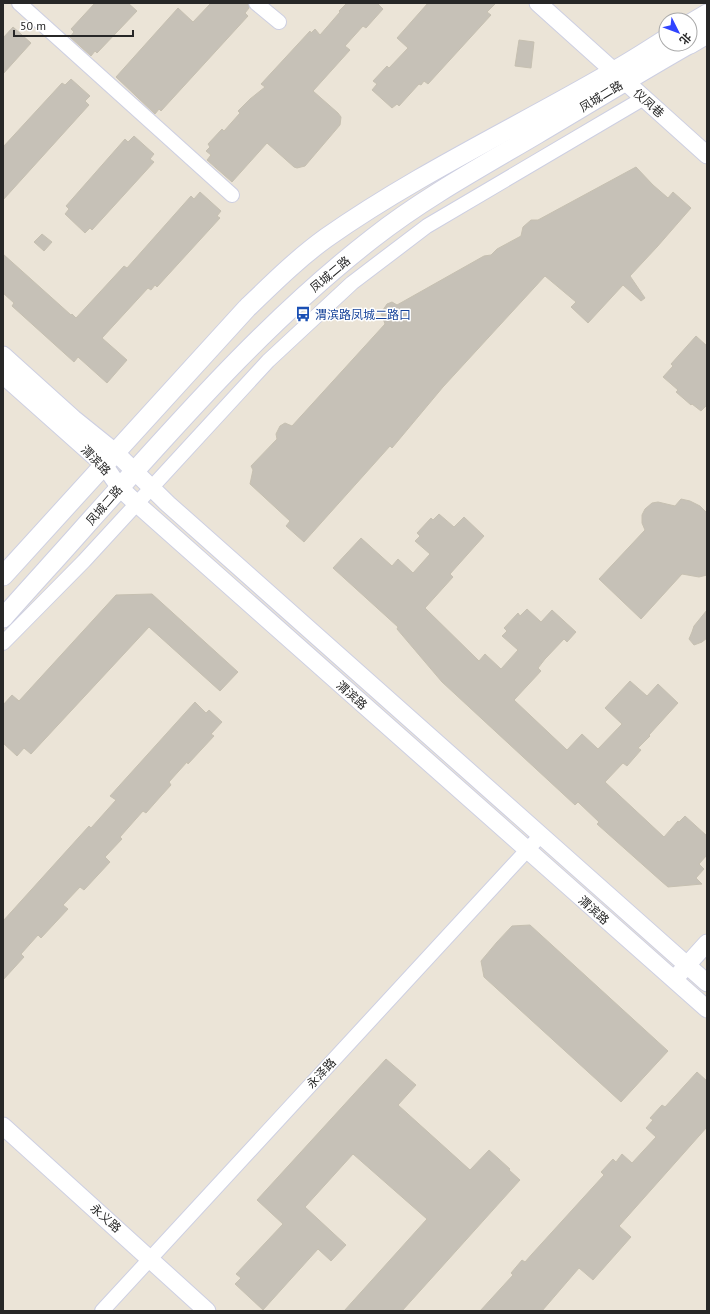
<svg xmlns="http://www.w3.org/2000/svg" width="710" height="1314" font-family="'PT Sans','Noto Sans SC',sans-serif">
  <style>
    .building { fill: #c6c1b7; stroke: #c6c0b1 }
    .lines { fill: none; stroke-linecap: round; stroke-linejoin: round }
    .minor-casing { stroke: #cdcfe2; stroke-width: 16 }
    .tertiary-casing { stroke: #cdcfe2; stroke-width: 19 }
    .secondary-casing { stroke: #cdcfe2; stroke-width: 21 }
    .minor { stroke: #fff; stroke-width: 14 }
    .tertiary { stroke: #fff; stroke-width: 17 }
    .secondary { stroke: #fff; stroke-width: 19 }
    .labels { text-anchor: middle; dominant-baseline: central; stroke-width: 3; stroke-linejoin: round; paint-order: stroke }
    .street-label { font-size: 12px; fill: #272727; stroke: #fff }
    .transit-label { font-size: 12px; fill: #164399; stroke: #fff; text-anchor: start }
  </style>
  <rect width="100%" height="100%" fill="#ebe4d7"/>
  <g class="building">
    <path d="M95 3H128L137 11 97 53 95 51 91 56 70 37 74 32 71 29Z"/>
    <path d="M211 3H248L249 8 245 13 248 16 161 111 159 109 155 114 116 77 178 8 193 22Z"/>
    <path d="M347 3H377L383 9 366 28 363 26 345 46 350 50 313 91 338 113 341 117 340 125 305 166 297 168 294 167 267 143 232 182 207 160 211 155 206 151 210 147 208 144 222 129 224 131 240 113 238 111 250 99 265 87 261 84 310 31 311 33 315 29 320 35 340 12 339 11Z"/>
    <path d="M428 3H496L487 12 491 15 428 84 424 81 421 85 419 84 399 106 397 104 392 108 372 90 377 84 373 81 387 66 389 68 408 48 397 38Z"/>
    <path d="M13 27 31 43 3 74V38Z"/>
    <path d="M519 40 534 42 531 68 515 66Z"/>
    <path d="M71 79 90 96 85 101 89 105 3 200V147L62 83 65 85Z"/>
    <path d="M134 136 154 154 150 159 154 162 92 230 90 228 85 233 65 214 69 209 66 206 125 139 128 142Z"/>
    <path d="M636 167 653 185 668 198 673 192 691 208 657 247 630 276 645 298 641 301 623 285 588 323 571 307 576 302 545 276 443 387 392 448 390 446 304 542 286 526 290 521 250 484 253 470 251 466 277 439 276 434 280 426 285 423 292 426 385 324 381 313 387 304 392 302 397 305 484 256 491 255 497 249 521 236 523 227 531 220H538Z"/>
    <path d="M200 192 221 211 217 216 220 218 157 287 155 285 151 290 148 288 102 338 127 360 107 383 78 357 74 362 12 306 14 303 3 293V254L71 315 72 314 76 318 124 266 127 268 191 196 194 199Z"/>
    <path d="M42 234 52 242 44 251 34 242Z"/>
    <path d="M696 336 707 346V405L701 411 692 404 691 405 676 392 678 390 663 377 673 366 671 364Z"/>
    <path d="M681 499 690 501 700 506 707 513V575L699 577 682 574 641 619 599 579 645 530 642 523V515L645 509 652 503 658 502 675 506Z"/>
    <path d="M439 514 454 527 464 517 484 536 450 574 453 577 425 608 479 661 485 654 501 669 518 650 502 636 507 631 504 628 518 613 520 616 527 609 541 622 552 610 576 632 567 642 564 639 545 659 538 668 541 671 514 700 567 750 582 734 598 749 622 724 605 708 630 681 647 696 658 684 678 703 649 735 650 736 638 748 641 750 627 766 623 763 605 782 664 837 678 821 679 822 685 816 707 836V855L699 864 704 869 696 878 702 884 668 887 661 881 597 824 599 822 578 802 575 805 442 682 397 629 398 627 333 568 361 538 392 566 398 559 413 573 430 554 415 541 420 536 417 533 431 518 433 520Z"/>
    <path d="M152 594 238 672 220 691 149 627 31 754 24 748 17 756 3 743V705L12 695 19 701 116 595Z"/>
    <path d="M707 610V638L702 642 694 645 689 639 692 632 694 626Z"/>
    <path d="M195 702 206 713 209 710 222 722 211 734 214 736 188 764 187 762 169 782 171 785 161 796 146 813 143 811 120 837 122 839 105 857 110 862 84 890 80 887 63 905 68 909 41 938 38 935 21 954 24 957 3 980V921L89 826 91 828 116 800 110 796Z"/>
    <path d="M530 925 668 1051 621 1102 484 977 481 961 497 942 512 926Z"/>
    <path d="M386 1059 416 1085 398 1105 470 1170 489 1150 510 1169 509 1170 520 1180 402 1311H344L427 1219 353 1154 305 1207 346 1245 331 1261 318 1249 263 1310 235 1284 241 1278 236 1274 283 1224 257 1200Z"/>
    <path d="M697 1072 707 1081V1127L619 1226 631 1237 593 1280 579 1268 542 1311H480L513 1275 511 1273 522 1260 525 1262 532 1254 604 1175 601 1172 613 1159 616 1162 622 1154 632 1163 656 1137 646 1128 653 1120 650 1118 662 1105 665 1107Z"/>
  </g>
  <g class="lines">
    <g class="minor-casing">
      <g id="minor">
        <path d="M19 3 232 195"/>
        <path d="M256 3 279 22"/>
        <path d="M3 643 84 561 268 361 352 283 427 226 644 98"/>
        <path d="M102 1311 541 835"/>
      </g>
    </g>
    <g class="tertiary-casing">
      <g id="tertiary">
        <path d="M538 3 707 155"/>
        <path d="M3 355 74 419 115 452 168 504 707 983"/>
        <path d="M3 375 104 465 120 488 136 503 707 1009"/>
        <path d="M679 974 707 943"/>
        <path d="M3 1126 207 1311"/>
      </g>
    </g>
    <g class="secondary-casing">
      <g id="secondary">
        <path d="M690 24 707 14"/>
        <path d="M690 44 707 34"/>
        <path d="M3 576 247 308C272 284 297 259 326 238 417 174 518 127 614 71 632 61 649 50 666 39"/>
        <path d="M3 618C31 586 60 555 88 523 178 423 266 321 373 238 424 198 481 167 537 134 588 104 638 73 689 44"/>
      </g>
    </g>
    <use href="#minor" class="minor"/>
    <use href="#tertiary" class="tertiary"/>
    <use href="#secondary" class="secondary"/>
  </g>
  <defs>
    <g id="bus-bare" transform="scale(1.2)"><path d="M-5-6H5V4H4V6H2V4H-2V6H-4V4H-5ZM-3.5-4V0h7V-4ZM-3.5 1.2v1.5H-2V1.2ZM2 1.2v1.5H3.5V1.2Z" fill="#1a4fb4" stroke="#fff" stroke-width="2.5" paint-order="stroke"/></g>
  </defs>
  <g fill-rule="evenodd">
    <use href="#bus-bare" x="303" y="314"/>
  </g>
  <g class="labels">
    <g class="street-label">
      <text transform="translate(601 96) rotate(-31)">凤城二路</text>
      <text transform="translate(649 103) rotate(42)">仪凤巷</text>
      <text transform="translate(330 274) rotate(-40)">凤城二路</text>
      <text transform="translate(96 460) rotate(46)">渭滨路</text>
      <text transform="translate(104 505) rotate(-49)">凤城二路</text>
      <text transform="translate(352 695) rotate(42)">渭滨路</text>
      <text transform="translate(594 910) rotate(42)">渭滨路</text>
      <text transform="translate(321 1073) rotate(-47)">永泽路</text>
      <text transform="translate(106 1218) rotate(42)">永义路</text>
    </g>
    <g class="transit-label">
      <text x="315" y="314">渭滨路凤城二路口</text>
    </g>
  </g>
  <rect width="710" height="1314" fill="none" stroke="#272727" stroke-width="8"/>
  <g transform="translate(678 32) rotate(132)"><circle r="19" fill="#ffffff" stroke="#a9a9a9"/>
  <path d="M0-3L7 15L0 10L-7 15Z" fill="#3044ff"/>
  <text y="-6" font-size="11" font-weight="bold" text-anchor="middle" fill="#272727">北</text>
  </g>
  <path d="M14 30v6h119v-6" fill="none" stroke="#272727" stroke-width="2"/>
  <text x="20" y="30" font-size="12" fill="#272727" stroke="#ffffff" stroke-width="3" paint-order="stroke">50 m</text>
</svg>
